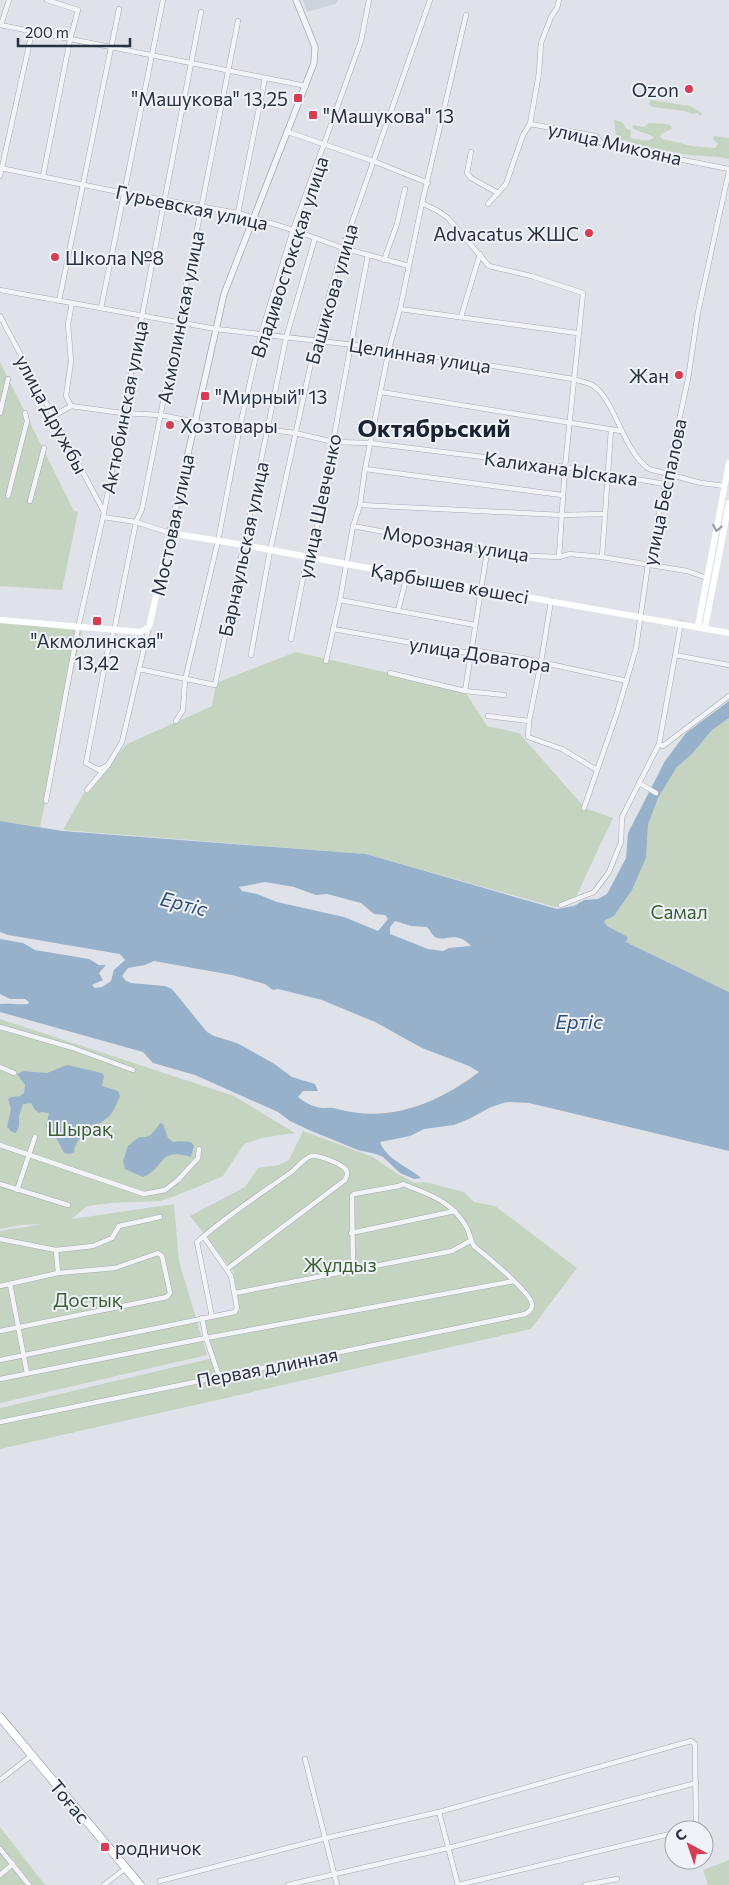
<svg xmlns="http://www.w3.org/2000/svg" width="729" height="1885" font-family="Commissioner,sans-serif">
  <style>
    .built { fill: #cdd2db }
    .green { fill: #c5d4c0 }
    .water { fill: #98b1cb; fill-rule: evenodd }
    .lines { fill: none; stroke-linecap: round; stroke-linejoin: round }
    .minor-casing { stroke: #a4aab3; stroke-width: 5.5 }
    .tertiary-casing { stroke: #a4aab3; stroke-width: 7 }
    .trunk-casing { stroke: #8690a1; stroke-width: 9 }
    .minor { stroke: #f2f4f7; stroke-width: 4.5 }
    .tertiary { stroke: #f2f4f7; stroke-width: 5.5 }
    .secondary { stroke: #fff; stroke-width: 6 }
    .trunk { stroke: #fff; stroke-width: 8 }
    .oneway { stroke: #9398a0 }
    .poi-dot { fill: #d63d53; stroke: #eff2f7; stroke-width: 2 }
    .labels { text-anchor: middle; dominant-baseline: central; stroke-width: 4; stroke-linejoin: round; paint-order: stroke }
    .poi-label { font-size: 19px; fill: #273041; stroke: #eff2f7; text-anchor: start }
    .street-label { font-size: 19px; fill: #273041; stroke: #eff2f7 }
    .park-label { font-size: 19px; fill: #3b5e33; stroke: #eff2f7 }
    .water-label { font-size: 20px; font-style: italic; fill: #2f4f78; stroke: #eff2f7 }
    .district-label { font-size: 24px; font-weight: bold; fill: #192232; stroke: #eff2f7 }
  </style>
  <rect width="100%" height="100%" fill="#dfe3e9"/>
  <path class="built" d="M303 0H338L335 4 307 12Z"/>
  <g class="green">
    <path d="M650 100 690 106 702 113 701 116 697 113 692 114 685 111 652 107 649 104Z"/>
    <path d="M614 120 623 122 625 128 631 130 630 138C638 140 648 142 654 138 647 132 638 133 632 127L634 125 644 127 649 123 667 124 671 126 672 129 661 134 660 137 663 139 692 146 715 148 718 144 713 139 714 136 729 138V159L718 157 690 155 643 147 616 137Z"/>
    <path d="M0 362 74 511 78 512 62 590 0 586Z"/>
    <path d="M0 622 82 631 40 827 0 821Z"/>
    <path d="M296 652 464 690 487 726 519 733 585 808 613 818 573 903 555 907 366 854 63 830 85 791 127 744 212 706 216 683Z"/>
    <path d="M729 718V992L626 942 628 937 607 926 604 921 614 916 632 890 646 858 648 825 658 798 677 767 692 754 712 730Z"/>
    <path d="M0 1019 234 1096 295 1133 262 1138 244 1144 223 1176 193 1189 161 1201 112 1203 87 1206 72 1219 174 1204 179 1261 207 1355 0 1403V1231L43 1224 20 1225 0 1229Z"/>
    <path d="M303 1131 373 1157 398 1174 414 1183 425 1182 464 1192 474 1202 495 1206 577 1268 531 1329 0 1449V1408L213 1358 202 1318 240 1311 233 1271 190 1216 245 1187 258 1168 279 1165 289 1160Z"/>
    <path d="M0 1827 45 1885H0Z"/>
    <path d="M729 1860V1885H708L703 1870Z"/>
  </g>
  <g class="water">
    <path d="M729 701V718L712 730 692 754 677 767 658 798 648 825 646 858 632 890 614 916 604 921 607 926 628 937 626 942 729 992V1151L546 1107 529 1103 507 1102 491 1107 469 1119 454 1125 424 1129 410 1136 380 1142C387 1160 407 1166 421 1178L414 1179 400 1173 383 1157 376 1154 358 1150 309 1130 290 1121 278 1112 195 1075 153 1063 143 1052 0 1012V1004C10 1003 20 1005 28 1004L29 1002 25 999H10L0 994V939L23 943 35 950 89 959 99 965H106L99 973 103 980 92 985 95 988 102 987 111 981 114 970 125 960 120 954 8 935 0 932V821L63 831 366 854 557 909 574 906 584 900 598 899 607 894 626 858 628 833 665 761 686 733ZM265 882 294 887 316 895 327 894 361 903 374 914 385 915 388 919 378 931 344 917 277 902 257 894 242 891 239 887ZM395 921 411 926 427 927C430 930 432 935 435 937 445 943 456 929 471 946L449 948 443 951 428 949 390 934V927ZM154 961 232 975 265 984 273 990 278 989 322 1000 375 1022 422 1048 469 1066 479 1072C437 1104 389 1123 337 1109 332 1107 327 1108 322 1108 313 1107 304 1102 298 1097L303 1091H318L315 1084 292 1077 273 1063 237 1043 214 1036 207 1032 172 989 165 986 131 983 126 981 122 976 128 968 145 965Z"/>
    <path d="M67 1065 102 1073 104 1076 102 1086 118 1091 120 1096C117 1102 115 1109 111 1114 100 1127 76 1132 74 1152L70 1154 64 1153 57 1139 49 1134 46 1126 49 1113C37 1111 38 1116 31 1103L23 1104 19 1116V1126L16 1133 12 1132 7 1127 11 1109 8 1099 11 1097 20 1096 24 1093 25 1085 17 1074 24 1071 47 1073Z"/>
    <path d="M160 1123 163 1124 168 1138 173 1142 180 1141 191 1142 194 1146 191 1157C157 1147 167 1167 143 1177L125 1169 123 1161 128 1146 139 1137C151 1139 154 1131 160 1123Z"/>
  </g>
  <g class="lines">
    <g class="minor-casing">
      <g id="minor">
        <path d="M0 25 306 86"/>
        <path d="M1 25 9 0"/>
        <path d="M530 124 596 136 602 144 729 169"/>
        <path d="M288 132 373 161 428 183"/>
        <path d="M471 152 467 173 471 178 498 193"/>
        <path d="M0 168 124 193 238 213 293 230 343 248 409 266"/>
        <path d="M0 176 32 32"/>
        <path d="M43 176 70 40 78 10 47 0"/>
        <path d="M422 203 438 211 448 218 489 266 531 276 583 293 565 467 559 557"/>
        <path d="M488 204 506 184 523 135 530 124 539 73 541 43 551 17 557 8 559 0"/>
        <path d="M238 213 265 78"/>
        <path d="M384 260 397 224 405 189"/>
        <path d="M0 290 216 329 389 349 573 379C579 381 586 382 592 385 615 398 622 450 649 469L701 483 725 486"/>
        <path d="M59 301 119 9"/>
        <path d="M101 308 163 0"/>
        <path d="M400 309 577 333"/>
        <path d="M0 316 104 512"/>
        <path d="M461 317 480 254"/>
        <path d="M381 392 621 431"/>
        <path d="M71 406 66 396 71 361 68 324 72 303"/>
        <path d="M0 413 8 379"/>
        <path d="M52 417 71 406 122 413 160 415 216 426H240L295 433 334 442 370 443 565 467 665 484"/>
        <path d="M365 469 562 495"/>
        <path d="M8 496 27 421 25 413"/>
        <path d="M30 501 44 448"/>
        <path d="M360 505 561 515 605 514"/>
        <path d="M103 517 136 522 170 533"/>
        <path d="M353 526 505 555 559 557 570 554 602 557 687 571 707 578"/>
        <path d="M602 557 611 430"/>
        <path d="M340 600 475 625"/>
        <path d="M398 611 407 575"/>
        <path d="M333 629 469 653 471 650 522 658 627 681"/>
        <path d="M291 639 304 573 311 558C331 457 348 356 368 255"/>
        <path d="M251 655 270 551 316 340 343 248 430 0"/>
        <path d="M675 655 729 665"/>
        <path d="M326 661 340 600 353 526 360 505 365 469 389 349 400 309 422 203 466 15"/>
        <path d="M139 669 215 685 286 338 315 238"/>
        <path d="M390 673 465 691 504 695"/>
        <path d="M465 691 487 552"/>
        <path d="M488 716 529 721 528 737 562 749 597 770"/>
        <path d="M176 721 183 710 185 680 218 541 240 426 261 334 293 230 361 41 369 0"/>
        <path d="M529 721 541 662 551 601"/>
        <path d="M659 744 663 746 729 696"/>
        <path d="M108 765 99 770 86 763 108 649 114 631 136 522 142 509 238 21"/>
        <path d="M639 783 656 793"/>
        <path d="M87 790 108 765 122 742 149 627"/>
        <path d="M46 801 78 628 103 517 201 12"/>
        <path d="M584 808 617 713 636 648 648 564 688 379 698 312 729 171"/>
        <path d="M561 905 594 892 609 872 621 842 622 817 659 744 681 623"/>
        <path d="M0 1027 73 1048 133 1070"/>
        <path d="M0 1067 14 1073"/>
        <path d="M0 1145 144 1194 165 1190 178 1180 198 1158 199 1149"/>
        <path d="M0 1184 68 1205"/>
        <path d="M17 1190 35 1137"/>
        <path d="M351 1233 455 1211"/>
        <path d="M0 1239 56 1250 93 1246 112 1238 119 1226 160 1217"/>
        <path d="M56 1250 58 1273"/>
        <path d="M10 1284 27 1373"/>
        <path d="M0 1286 58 1273 115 1268 158 1253 162 1256 170 1293 167 1297 0 1331"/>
        <path d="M235 1293 452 1251 470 1241"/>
        <path d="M212 1317 197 1242C226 1216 259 1195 290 1173 297 1168 303 1159 311 1156 317 1154 338 1163 343 1167 348 1170 348 1175 345 1180L227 1269"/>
        <path d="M202 1318 206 1338 219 1376"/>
        <path d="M0 1360 235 1312 237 1308 231 1276 204 1237"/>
        <path d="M0 1379 206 1338 514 1281"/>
        <path d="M0 1422 525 1314C529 1312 532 1309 532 1305 533 1294 484 1254 474 1246 470 1240 470 1234 467 1228 451 1200 430 1195 403 1184L399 1186 354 1194 352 1196 353 1270"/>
        <path d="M305 1759 337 1885"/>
        <path d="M0 1780 32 1755"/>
        <path d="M439 1812 458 1885"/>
        <path d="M0 1849 29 1885"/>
        <path d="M0 1875 13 1864"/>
        <path d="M160 1881 326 1838 439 1812 691 1741 695 1744 696 1827 686 1830"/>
        <path d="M104 1885 126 1868"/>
        <path d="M288 1885 448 1848 696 1783"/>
        <path d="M458 1885 674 1833"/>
        <path d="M585 1885 617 1879"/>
      </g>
    </g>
    <g class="tertiary-casing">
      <path id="tertiary" d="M170 533 224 294 314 63 315 47 296 0"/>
    </g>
    <g class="trunk-casing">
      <path id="trunk" d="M0 1717 140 1885"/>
    </g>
    <use href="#minor" class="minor"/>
    <use href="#tertiary" class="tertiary"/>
    <g class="secondary">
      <path d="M0 620 141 632 149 627 170 533 244 545 481 589 729 633"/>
      <path d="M698 626 729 463"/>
      <path d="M705 628 729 503"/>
    </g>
    <use href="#trunk" class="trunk"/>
  </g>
  <defs><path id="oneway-chevron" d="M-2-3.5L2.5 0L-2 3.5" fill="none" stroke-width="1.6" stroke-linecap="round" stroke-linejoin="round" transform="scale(1.25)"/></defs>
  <use class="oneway" href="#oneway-chevron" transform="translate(717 528) rotate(101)"/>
  <g class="poi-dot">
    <circle cx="689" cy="89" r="5"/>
    <rect x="293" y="93" width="10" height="10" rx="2.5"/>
    <rect x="308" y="110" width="10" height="10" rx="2.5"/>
    <circle cx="589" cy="233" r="5"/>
    <circle cx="55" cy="257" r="5"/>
    <circle cx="679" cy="375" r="5"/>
    <rect x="200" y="391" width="10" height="10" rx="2.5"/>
    <circle cx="170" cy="425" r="5"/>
    <rect x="92" y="616" width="10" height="10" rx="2.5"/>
    <rect x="100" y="1842" width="10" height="10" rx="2.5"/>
  </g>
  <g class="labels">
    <g class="poi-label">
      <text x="679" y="89" text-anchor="end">Ozon</text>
      <text x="288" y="98" text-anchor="end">"Машукова" 13,25</text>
      <text x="323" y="115">"Машукова" 13</text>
      <text x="579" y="233" text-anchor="end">Advacatus ЖШС</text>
      <text x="65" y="257">Школа №8</text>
      <text x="669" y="375" text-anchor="end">Жан</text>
      <text x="215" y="396">"Мирный" 13</text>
      <text x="180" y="425">Хозтовары</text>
      <text x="97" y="640" text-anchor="middle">"Акмолинская"<tspan x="97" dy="22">13,42</tspan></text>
      <text x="115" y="1847">родничок</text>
    </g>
    <g class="street-label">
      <text transform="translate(615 143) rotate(13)">улица Микояна</text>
      <text transform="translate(192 207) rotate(12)">Гурьевская улица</text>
      <text transform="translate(289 257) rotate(-72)">Владивостокская улица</text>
      <text transform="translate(331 294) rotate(-74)">Башикова улица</text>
      <text transform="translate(180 317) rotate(-79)">Акмолинская улица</text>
      <text transform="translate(420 355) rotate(9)">Целинная улица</text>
      <text transform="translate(124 407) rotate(-79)">Актюбинская улица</text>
      <text transform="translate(52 414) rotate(62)">улица Дружбы</text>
      <text transform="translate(561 468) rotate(8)">Калихана Ыскака</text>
      <text transform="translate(664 492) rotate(-78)">улица Беспалова</text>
      <text transform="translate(319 506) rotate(-78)">улица Шевченко</text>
      <text transform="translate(172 525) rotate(-78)">Мостовая улица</text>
      <text transform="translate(456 543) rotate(9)">Морозная улица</text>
      <text transform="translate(243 549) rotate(-78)">Барнаульская улица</text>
      <text transform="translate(450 583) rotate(10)">Қарбышев көшесі</text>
      <text transform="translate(480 654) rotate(9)">улица Доватора</text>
      <text transform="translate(267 1367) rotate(-11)">Первая длинная</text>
      <text transform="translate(70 1801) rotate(50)">Тоғас</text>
    </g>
    <g class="park-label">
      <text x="679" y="911">Самал</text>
      <text x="80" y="1128">Шырақ</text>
      <text x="340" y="1264">Жұлдыз</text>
      <text x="88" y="1299">Достық</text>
    </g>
    <g class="water-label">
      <text transform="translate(184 903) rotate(14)">Ертіс</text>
      <text x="579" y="1021">Ертіс</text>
    </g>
    <g class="district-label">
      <text x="434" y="427">Октябрьский</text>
    </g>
  </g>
  <g transform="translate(689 1845) rotate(320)"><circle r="24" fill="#eff2f7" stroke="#9fa4ae"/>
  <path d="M0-4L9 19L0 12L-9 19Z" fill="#d63d53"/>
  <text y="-8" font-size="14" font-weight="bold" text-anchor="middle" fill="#273041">С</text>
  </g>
  <path d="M18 38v8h112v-8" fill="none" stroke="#273041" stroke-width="2.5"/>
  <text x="25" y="38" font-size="15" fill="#273041" stroke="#eff2f7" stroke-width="4" paint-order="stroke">200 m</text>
</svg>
